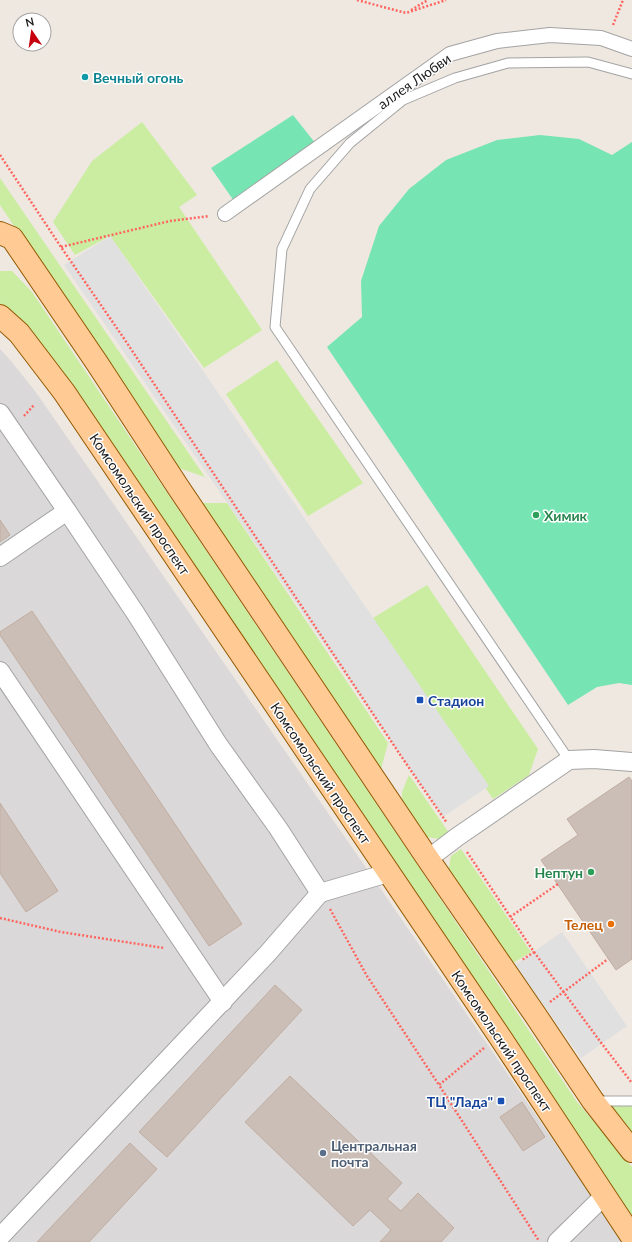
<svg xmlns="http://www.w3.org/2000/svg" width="632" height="1242" font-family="Lato,sans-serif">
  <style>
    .residential { fill: #dad8d8 }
    .grass { fill: #cbeda1 }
    .pitch { fill: #76e5b3 }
    .parking { fill: #e0e0e0 }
    .building { fill: #cabeb6; stroke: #c1ada1 }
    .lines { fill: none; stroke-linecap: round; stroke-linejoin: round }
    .service-casing { stroke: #a3a3a3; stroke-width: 11 }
    .pedestrian-casing { stroke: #a3a3a3; stroke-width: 16 }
    .minor-casing { stroke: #a3a3a3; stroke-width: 20 }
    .primary-casing { stroke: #935900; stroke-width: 24 }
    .path { stroke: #ff6660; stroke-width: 2.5; stroke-dasharray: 2 2; stroke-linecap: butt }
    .service { stroke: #fff; stroke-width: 9 }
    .pedestrian { stroke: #fff; stroke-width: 14 }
    .minor { stroke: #fff; stroke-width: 18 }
    .primary { stroke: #ffca94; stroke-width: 22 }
    .culture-dot { fill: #0f9aa8; stroke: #fff; stroke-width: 1.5 }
    .leisure-dot { fill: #2e9e5b; stroke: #fff; stroke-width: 1.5 }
    .transit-dot { fill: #1a4fb4; stroke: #fff; stroke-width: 1.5 }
    .food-dot { fill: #e8710a; stroke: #fff; stroke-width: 1.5 }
    .service-dot { fill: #5c6f8a; stroke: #fff; stroke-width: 1.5 }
    .labels { text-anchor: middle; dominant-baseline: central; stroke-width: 3; stroke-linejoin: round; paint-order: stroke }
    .culture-label { font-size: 14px; font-weight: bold; fill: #0d838f; stroke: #fff; text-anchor: start }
    .street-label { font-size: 14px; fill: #1c1c1c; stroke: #fff }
    .leisure-label { font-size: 14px; font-weight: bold; fill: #27864d; stroke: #fff; text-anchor: start }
    .transit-label { font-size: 14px; font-weight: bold; fill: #164399; stroke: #fff; text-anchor: start }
    .food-label { font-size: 14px; font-weight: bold; fill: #c56008; stroke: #fff; text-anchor: end }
    .service-label { font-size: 14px; font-weight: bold; fill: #4e5e75; stroke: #fff; text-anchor: start }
  </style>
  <rect width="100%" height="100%" fill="#eee8e0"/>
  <path class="residential" d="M0 349 11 361 35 391 376 882 623 1242H0Z"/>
  <g class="grass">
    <path d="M142 122 197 195 179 207 262 330 204 368 110 236 75 255 53 222 92 161Z"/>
    <path d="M0 178 205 477 176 467 0 205Z"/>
    <path d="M0 271H12L32 292 577 1102 632 1167V1221L44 350 0 303Z"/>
    <path d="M277 360 363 483 308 516 226 394Z"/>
    <path d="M201 503H227L388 743 380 773Z"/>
    <path d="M427 585 538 749 529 775 493 799 373 618Z"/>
    <path d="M409 775 449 833 440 839 426 837 419 830 402 804V792Z"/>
    <path d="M461 849 531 952 510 965 448 872 451 856Z"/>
    <path d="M593 1101H632V1151Z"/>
  </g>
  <g class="pitch">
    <path d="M293 115 316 144 234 201 211 168Z"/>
    <path d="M540 135 579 139 612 155 632 142V685L619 683 597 687 568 705 327 347 362 317 361 281 379 226 409 189 446 160 497 140Z"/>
  </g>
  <g class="parking">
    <path d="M110 236 489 786 443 817 64 265Z"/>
    <path d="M562 932 627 1026 581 1058 515 965Z"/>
  </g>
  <g class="building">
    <path d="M0 520 10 535 0 542Z"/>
    <path d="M32 611 242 924 209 946 0 635V632Z"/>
    <path d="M629 777 632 781V959L616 970 541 860 578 835 567 819Z"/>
    <path d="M0 803 58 891 26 912 0 873Z"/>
    <path d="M275 985 302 1010 167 1157 139 1132Z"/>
    <path d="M290 1076 402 1183 387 1199 401 1211 418 1193 454 1228 441 1242H380L391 1230 370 1210 353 1226 245 1122Z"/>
    <path d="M522 1102 545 1137 523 1151 500 1117Z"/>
    <path d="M130 1143 157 1169 89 1242H37Z"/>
  </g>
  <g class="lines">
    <g class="service-casing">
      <g id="service">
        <path d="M569 760 275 327 282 249 310 189 350 143 403 100 455 78 508 63 588 62 632 74"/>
        <path d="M595 1101H632"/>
      </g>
    </g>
    <g class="pedestrian-casing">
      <path id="pedestrian" d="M225 214 450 54 497 41 550 35 601 38 632 49"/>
    </g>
    <g class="minor-casing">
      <g id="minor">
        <path d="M0 413 67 511"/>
        <path d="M0 557 67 511 136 614 218 744 278 828 320 893 388 873"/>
        <path d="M0 671 223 1002"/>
        <path d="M428 859 457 837 569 760 594 759 632 762"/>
        <path d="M0 1237 268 953 320 893"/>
        <path d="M557 1242 605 1195"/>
      </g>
    </g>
    <g class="primary-casing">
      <g id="primary">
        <path d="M0 233 12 238 97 363 178 487 428 859 534 1013 593 1101 632 1151"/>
        <path d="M0 316 19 333 64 392 500 1037 632 1237"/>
      </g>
    </g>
    <g class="path">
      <path d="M357 0 406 13 446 0"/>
      <path d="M411 10 428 0"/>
      <path d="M613 25 623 0"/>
      <path d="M0 155 61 247 125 340 401 756 447 823"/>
      <path d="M61 247 170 221 209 216"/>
      <path d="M24 416 34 405"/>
      <path d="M467 852 534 952 522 960"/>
      <path d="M330 909 367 976 439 1085"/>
      <path d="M510 917 558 884"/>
      <path d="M0 918 61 932 164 948"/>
      <path d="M534 952 602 1044 632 1083"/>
      <path d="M550 1002 608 959"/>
      <path d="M484 1048 439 1085 539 1241"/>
    </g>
    <use href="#service" class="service"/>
    <use href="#pedestrian" class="pedestrian"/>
    <use href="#minor" class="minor"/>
    <use href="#primary" class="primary"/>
  </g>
  <circle class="culture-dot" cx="85" cy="77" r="4"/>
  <g class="leisure-dot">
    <circle cx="536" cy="515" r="4"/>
    <circle cx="591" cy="872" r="4"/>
  </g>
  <g class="transit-dot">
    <rect x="416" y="696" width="8" height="8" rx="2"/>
    <rect x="497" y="1097" width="8" height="8" rx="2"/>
  </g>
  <circle class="food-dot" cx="611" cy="924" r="4"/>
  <circle class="service-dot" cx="323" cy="1153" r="4"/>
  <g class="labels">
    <g class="culture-label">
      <text x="93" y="77">Вечный огонь</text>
    </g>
    <g class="street-label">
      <text transform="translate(414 81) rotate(-35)">аллея Любви</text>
      <text transform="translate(140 504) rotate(56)">Комсомольский проспект</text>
      <text transform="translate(321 773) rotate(56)">Комсомольский проспект</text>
      <text transform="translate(502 1041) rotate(56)">Комсомольский проспект</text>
    </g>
    <g class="leisure-label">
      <text x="544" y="515">Химик</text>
      <text x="583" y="872" text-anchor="end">Нептун</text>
    </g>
    <g class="transit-label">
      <text x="428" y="700">Стадион</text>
      <text x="493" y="1101" text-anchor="end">ТЦ "Лада"</text>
    </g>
    <g class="food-label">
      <text x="603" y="924">Телец</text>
    </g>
    <g class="service-label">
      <text x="331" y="1145">Центральная<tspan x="331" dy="16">почта</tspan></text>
    </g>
  </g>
  <g transform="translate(32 32) rotate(347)"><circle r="19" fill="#ffffff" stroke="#a4a4a4"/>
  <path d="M0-3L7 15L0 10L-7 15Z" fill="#c7000d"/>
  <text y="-6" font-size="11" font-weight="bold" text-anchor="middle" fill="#1c1c1c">N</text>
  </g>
</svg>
